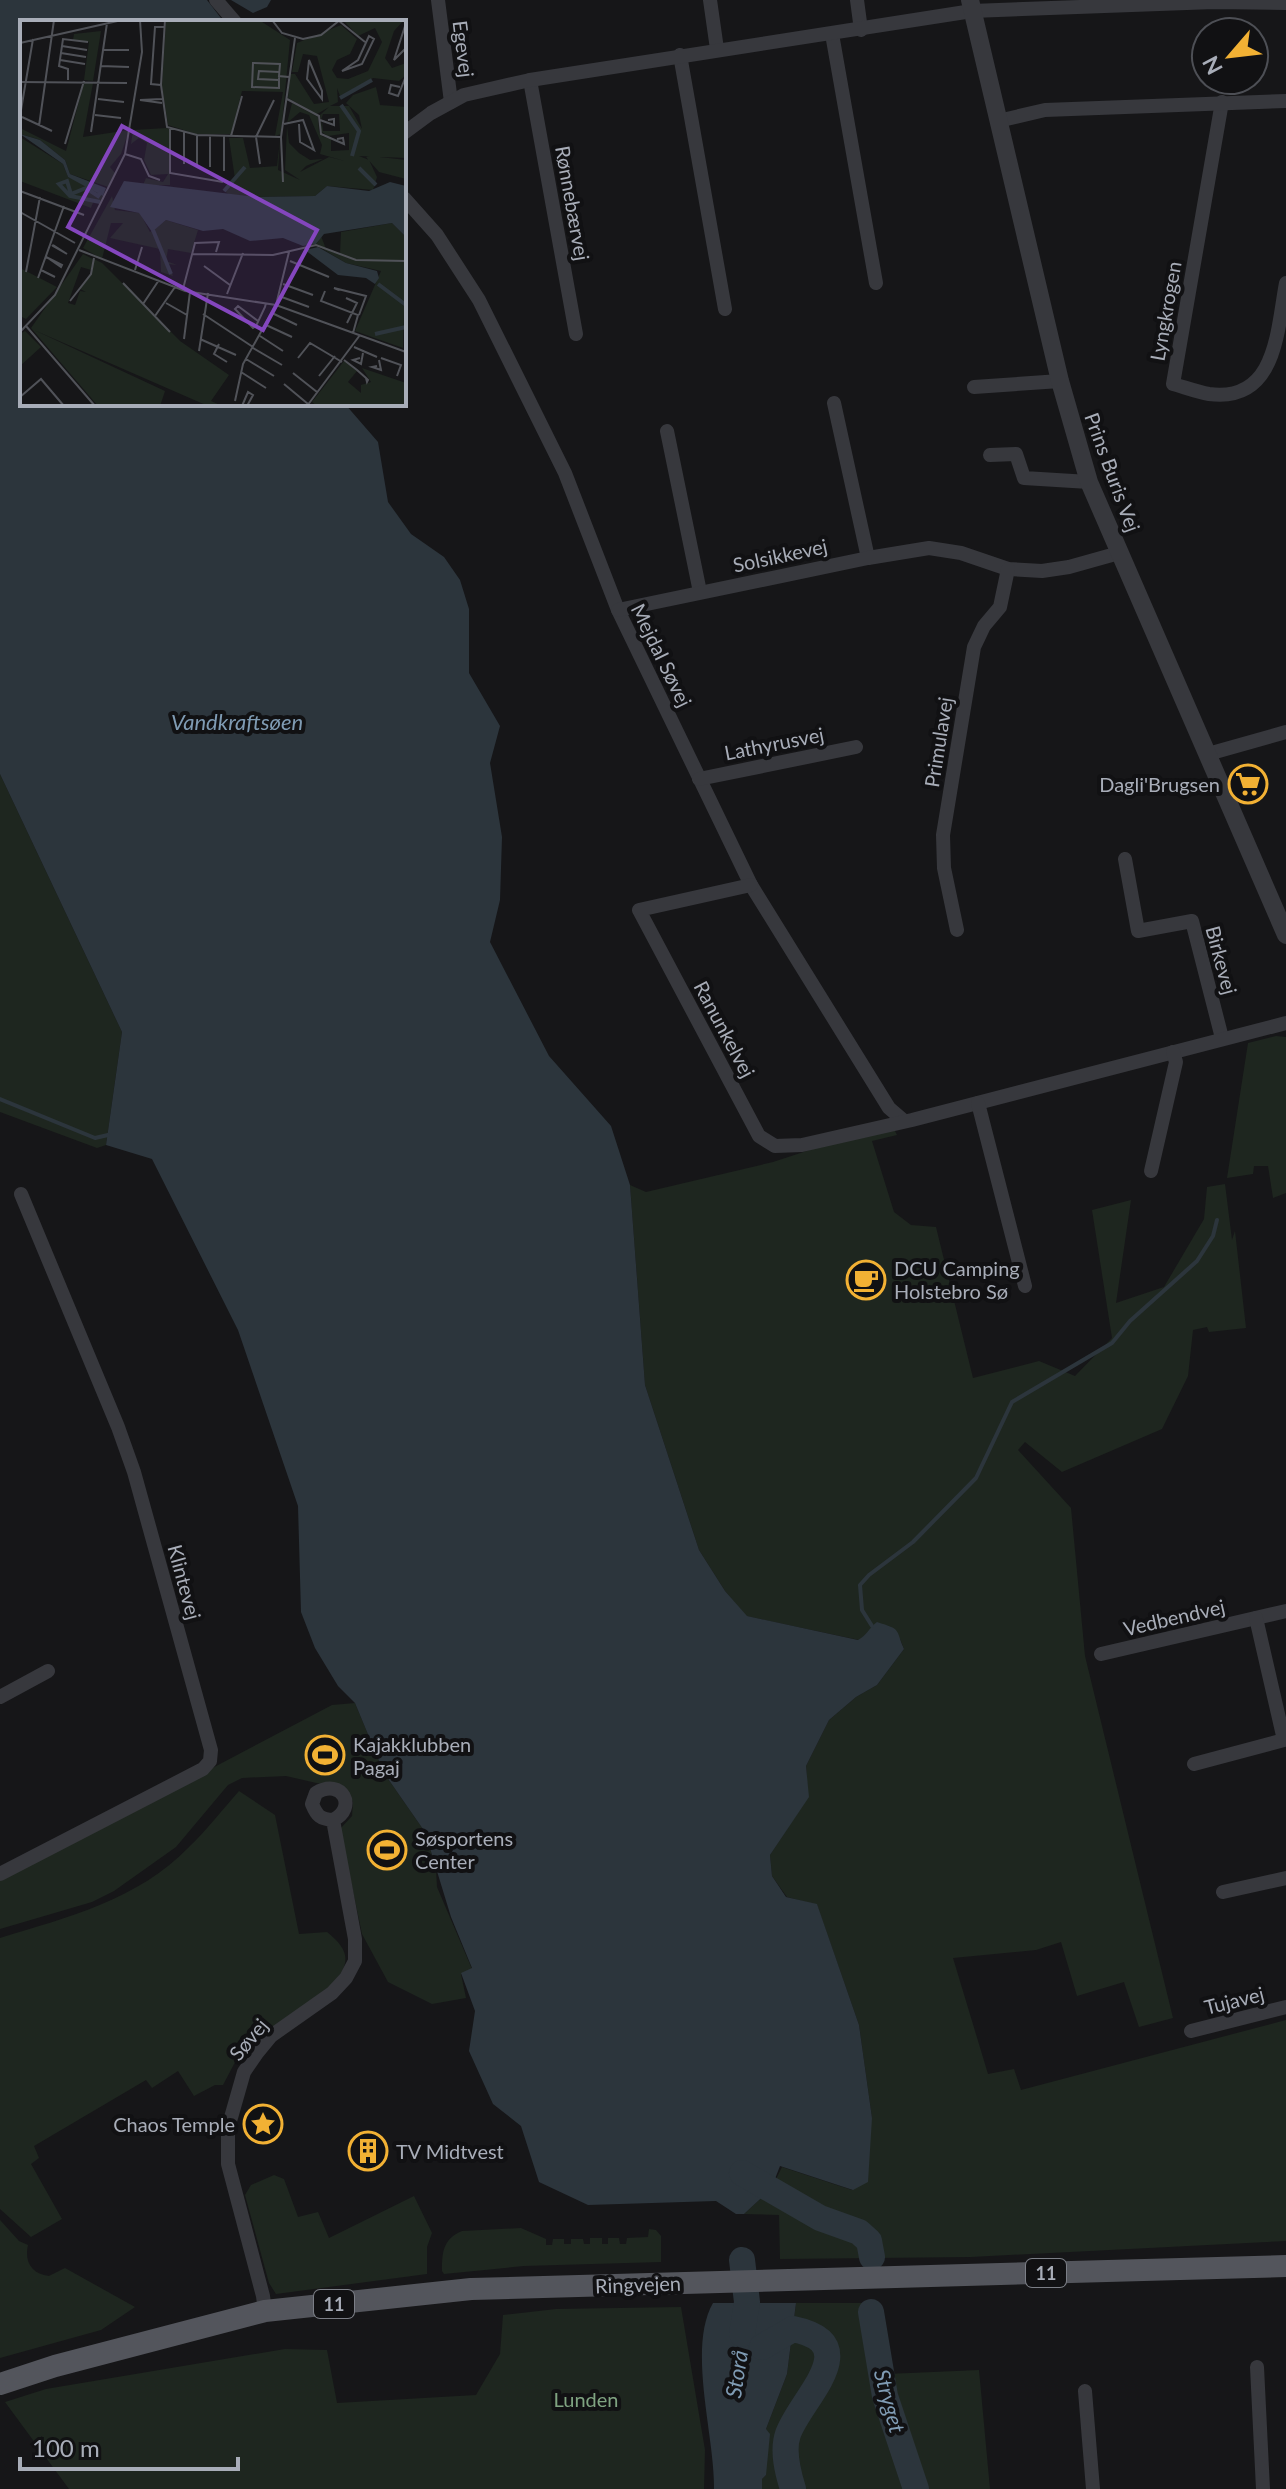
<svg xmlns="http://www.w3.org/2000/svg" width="1286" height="2489" font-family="Lato,sans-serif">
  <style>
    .green { fill: #1e261f }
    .water { fill: #2c353c }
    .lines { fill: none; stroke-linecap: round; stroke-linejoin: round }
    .stream { stroke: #2c353c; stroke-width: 4 }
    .river { stroke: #2c353c; stroke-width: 26 }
    .minor { stroke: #37383d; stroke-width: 14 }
    .tertiary { stroke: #37383d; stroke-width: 18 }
    .primary { stroke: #53555c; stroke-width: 22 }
    .labels { text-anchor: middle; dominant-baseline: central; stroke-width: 8; stroke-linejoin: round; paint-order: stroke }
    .shield { fill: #111113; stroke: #7b7e86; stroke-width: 2 }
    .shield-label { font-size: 18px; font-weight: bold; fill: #a8adb8 }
    .street-label { font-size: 20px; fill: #a8adb8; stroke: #111113 }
    .poi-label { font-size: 20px; fill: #a8adb8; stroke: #111113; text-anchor: start }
    .park-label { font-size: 20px; fill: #7fa381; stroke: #111113 }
    .water-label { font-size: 22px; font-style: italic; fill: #7f9bb3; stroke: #111113 }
    .inset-river { fill: none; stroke: #2c353c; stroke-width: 4 }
    .inset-road { fill: none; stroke: #505258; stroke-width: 2 }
    .view { fill: #8446be; fill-opacity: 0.15; stroke: #8446be; stroke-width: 4 }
    .inset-edge { fill: none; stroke: #a8adb8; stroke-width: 4 }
  </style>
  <rect width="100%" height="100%" fill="#161618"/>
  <g class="green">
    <path d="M0 774 122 1032 106 1145 97 1148 0 1112Z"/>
    <path d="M1276 1036 1286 1037V1193L1273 1198 1268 1166H1254L1253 1174 1227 1178 1248 1043Z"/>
    <path d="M893 1127 897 1135 872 1141 894 1212 911 1225 936 1227 973 1378 1039 1361 1075 1376 1112 1338 1092 1210 1131 1200 1116 1303 1164 1287 1204 1219 1207 1187 1225 1184 1232 1240 1235 1231 1246 1328 1209 1332 1207 1327 1193 1330 1188 1376 1162 1429 1062 1472 1025 1442 1018 1450 1071 1508 1085 1656 1173 2018 1139 2027 1124 1982 1077 1996 1061 1942 1036 1950 953 1958 988 2074 1014 2069 1021 2090 1286 2020V2241L971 2257 780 2259 779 2215 744 2214 771 2189 782 2167 852 2190 872 2118 859 2025 817 1905 787 1897 772 1876 770 1855 808 1797 806 1766 829 1720 856 1697 877 1685 904 1649 900 1639 867 1634 859 1640 746 1616 725 1591 699 1550 645 1385 630 1185 646 1192 773 1162 831 1143Z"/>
    <path d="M355 1703 384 1773 425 1832 436 1869 437 1887 472 1969 461 1974 466 1998 432 2004 388 1982 362 1934 340 1829 352 1816 353 1802 347 1790 286 1776 242 1778 228 1785 176 1847 114 1891 92 1902 0 1929V1880L332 1705Z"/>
    <path d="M239 1791 275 1815 299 1934 327 1932C348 1949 352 1961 334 1983L272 2030 264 2022 243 2047 223 2085H215L194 2096 178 2071 152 2088 146 2080 34 2146 39 2158 31 2164 62 2219 31 2237 0 2209V1938C68 1917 138 1900 189 1847 207 1830 222 1810 239 1791Z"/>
    <path d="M274 2175 284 2179 298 2217 318 2212 329 2238 414 2196 432 2233 427 2247V2274L276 2294 269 2283 245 2195 251 2185Z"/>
    <path d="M0 2220 19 2241 28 2245C24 2262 32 2274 49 2276L65 2268 135 2307 101 2330 0 2358Z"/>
    <path d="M521 2228 546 2239V2245H552L553 2239H564V2244H571V2239H583L584 2244H590V2238H602V2244H608V2238H619L620 2244H626L627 2238 648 2237 649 2229 656 2230 661 2236V2262L524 2266 444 2274 442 2271C442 2252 443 2239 462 2231Z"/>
    <path d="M796 2303H878L887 2374 979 2370 990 2489H762V2479L766 2475V2429L787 2374Z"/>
    <path d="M681 2307 705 2450 704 2489H69L5 2402 46 2389 285 2349 327 2350 337 2403 476 2395 500 2354 503 2315 556 2309Z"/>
  </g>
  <g class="water">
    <path d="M0 0H207L224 22H22V404H345L378 442 388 502 411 534 444 557 460 580 469 609V673L500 726 490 763 502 837 500 900 490 942 549 1056 611 1126 630 1185 645 1385 699 1550 725 1591 747 1616 858 1640C867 1635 869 1628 877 1622 902 1630 895 1628 904 1649L877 1685 856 1697 829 1720 806 1766 809 1797 770 1855 772 1876 786 1897 817 1904 859 2025 872 2118 868 2182 853 2190 780 2166 771 2189 744 2214H736L716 2201 588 2205 539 2182 521 2126 493 2104 469 2051 475 2011 461 1973 472 1968 451 1917 425 1832 384 1773 355 1703 338 1686 315 1648 301 1612 298 1506 238 1330 152 1159 106 1145 122 1032 0 774Z"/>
    <path d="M231 0H271L267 7 253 13Z"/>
    <path d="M713 2303H796L787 2374 766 2429 770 2434 766 2475 762 2479V2489H714C715 2437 687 2348 713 2303Z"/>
  </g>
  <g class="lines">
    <g class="stream">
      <path d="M0 1099 95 1138 108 1135"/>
      <path d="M872 1626 862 1610 860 1585 869 1575 913 1542 976 1478 1012 1402 1112 1343 1130 1321 1197 1261 1213 1236 1217 1220"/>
    </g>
    <g class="river">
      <path d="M742 2173 820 2218 859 2232 869 2241 872 2257"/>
      <path d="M871 2312 885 2396 916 2489"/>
      <path d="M742 2334 747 2302 742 2260"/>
      <path d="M762 2347 793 2329C867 2344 800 2399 788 2434 782 2451 788 2473 793 2489"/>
    </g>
    <g class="minor">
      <path d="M216 0 235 22"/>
      <path d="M438 0 451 102"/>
      <path d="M710 0 717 49"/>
      <path d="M857 0 861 30"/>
      <path d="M832 34 876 283"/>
      <path d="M680 55 725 309"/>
      <path d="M530 80 576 334"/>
      <path d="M1222 102 1173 384C1184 387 1197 392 1209 394 1277 403 1277 330 1286 283"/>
      <path d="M998 121 1045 110 1286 101"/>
      <path d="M404 133 431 113 464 95 530 80 972 11 1214 2 1286 3"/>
      <path d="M404 198 437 235 479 300 565 473 618 610 751 885 889 1108 903 1120"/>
      <path d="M974 387 1060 381"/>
      <path d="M834 403 868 558"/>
      <path d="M667 431 700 592"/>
      <path d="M990 455 1016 454 1024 478 1089 482"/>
      <path d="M618 610 868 558 929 548 961 553 1008 569 1042 571 1069 567 1119 553"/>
      <path d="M1208 754 1286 732"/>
      <path d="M699 779 856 747"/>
      <path d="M1125 859 1138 931 1192 921 1222 1038"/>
      <path d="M751 885 639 910 759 1136 775 1146 802 1145 912 1120 1286 1023"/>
      <path d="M957 930 944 868 943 835 974 647 984 626 1000 607 1008 569"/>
      <path d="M978 1103 1025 1286"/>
      <path d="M1151 1171 1176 1062 1173 1052"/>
      <path d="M1101 1654 1286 1611"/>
      <path d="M0 1697 48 1671"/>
      <path d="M1194 1764 1284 1740 1256 1618"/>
      <path d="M0 1874 203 1769 210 1761 211 1750 134 1472 118 1427 21 1194"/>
      <path d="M1223 1892 1286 1878"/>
      <path d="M1191 2031 1286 2007"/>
      <path d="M265 2311 263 2296 228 2164V2128L244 2072 257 2053 271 2036 332 1993 346 1978 355 1961V1939L333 1820C358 1808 342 1777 316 1793L312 1804C317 1816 320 1819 333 1820"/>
      <path d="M1257 2367 1263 2489"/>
      <path d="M1085 2391 1093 2489"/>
    </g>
    <path class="tertiary" d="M970 0 1060 381 1089 482 1286 935"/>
    <path class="primary" d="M0 2384 55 2366 265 2311 471 2289 1286 2266"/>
  </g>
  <defs>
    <g id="supermarket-ring" transform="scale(2)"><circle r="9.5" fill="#111113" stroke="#f2b134" stroke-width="1.5"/><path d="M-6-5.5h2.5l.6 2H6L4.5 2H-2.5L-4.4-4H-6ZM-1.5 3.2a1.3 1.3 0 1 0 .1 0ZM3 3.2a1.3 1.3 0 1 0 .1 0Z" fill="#f2b134"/></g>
    <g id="cafe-ring" transform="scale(2)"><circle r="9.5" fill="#111113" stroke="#f2b134" stroke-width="1.5"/><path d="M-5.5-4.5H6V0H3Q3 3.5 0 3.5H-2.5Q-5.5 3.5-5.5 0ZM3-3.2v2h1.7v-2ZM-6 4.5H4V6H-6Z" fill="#f2b134"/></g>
    <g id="stadium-ring" transform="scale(2)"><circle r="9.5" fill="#111113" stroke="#f2b134" stroke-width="1.5"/><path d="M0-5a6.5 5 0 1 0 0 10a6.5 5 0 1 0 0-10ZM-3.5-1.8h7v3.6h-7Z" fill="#f2b134"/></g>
    <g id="sight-ring" transform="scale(2)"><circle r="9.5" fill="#111113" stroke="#f2b134" stroke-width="1.5"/><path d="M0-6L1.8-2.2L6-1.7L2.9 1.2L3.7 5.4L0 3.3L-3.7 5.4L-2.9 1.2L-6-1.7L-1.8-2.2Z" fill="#f2b134"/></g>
    <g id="building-ring" transform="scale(2)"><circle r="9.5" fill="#111113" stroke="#f2b134" stroke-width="1.5"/><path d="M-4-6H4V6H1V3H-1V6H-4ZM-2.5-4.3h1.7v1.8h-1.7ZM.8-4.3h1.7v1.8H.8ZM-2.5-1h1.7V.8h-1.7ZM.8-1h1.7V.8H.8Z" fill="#f2b134"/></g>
  </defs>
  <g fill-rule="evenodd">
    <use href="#supermarket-ring" x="1248" y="784"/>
    <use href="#cafe-ring" x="866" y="1280"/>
    <use href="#stadium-ring" x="325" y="1755"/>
    <use href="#stadium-ring" x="387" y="1850"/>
    <use href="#sight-ring" x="263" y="2124"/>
    <use href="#building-ring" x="368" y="2151"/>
  </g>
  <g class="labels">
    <g class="shield">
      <rect x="1026" y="2259" width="40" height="28" rx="6"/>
      <rect x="314" y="2290" width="40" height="28" rx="6"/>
    </g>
    <g class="shield-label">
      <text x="1046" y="2273">11</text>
      <text x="334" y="2304">11</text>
    </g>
    <g class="street-label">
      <text transform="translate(464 49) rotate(83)">Egevej</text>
      <text transform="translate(573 203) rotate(80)">Rønnebærvej</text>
      <text transform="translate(1165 311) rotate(-80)">Lyngkrogen</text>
      <text transform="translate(1113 472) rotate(70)">Prins Buris Vej</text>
      <text transform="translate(780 555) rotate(-12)">Solsikkevej</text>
      <text transform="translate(662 655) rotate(64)">Mejdal Søvej</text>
      <text transform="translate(938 742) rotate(-81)">Primulavej</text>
      <text transform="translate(774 743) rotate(-11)">Lathyrusvej</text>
      <text transform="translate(1222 960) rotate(75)">Birkevej</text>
      <text transform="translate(725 1029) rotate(62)">Ranunkelvej</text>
      <text transform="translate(185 1582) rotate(75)">Klintevej</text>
      <text transform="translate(1174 1617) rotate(-13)">Vedbendvej</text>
      <text transform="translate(1234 2000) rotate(-14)">Tujavej</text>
      <text transform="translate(248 2039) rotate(-50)">Søvej</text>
      <text transform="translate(638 2284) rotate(-2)">Ringvejen</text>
    </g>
    <g class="poi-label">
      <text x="1220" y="784" text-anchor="end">Dagli'Brugsen</text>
      <text x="894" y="1268">DCU Camping<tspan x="894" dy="23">Holstebro Sø</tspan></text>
      <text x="353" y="1744">Kajakklubben<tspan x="353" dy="23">Pagaj</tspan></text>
      <text x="415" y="1838">Søsportens<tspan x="415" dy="23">Center</tspan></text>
      <text x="235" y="2124" text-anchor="end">Chaos Temple</text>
      <text x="396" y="2151">TV Midtvest</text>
    </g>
    <g class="park-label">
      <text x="586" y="2399">Lunden</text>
    </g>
    <g class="water-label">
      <text x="237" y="721">Vandkraftsøen</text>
      <text transform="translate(736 2374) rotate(-81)">Storå</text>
      <text transform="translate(890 2401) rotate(75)">Stryget</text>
    </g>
  </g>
  <g transform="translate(20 20)">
    <rect width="386" height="386" fill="#161618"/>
    <path d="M146 0H239L270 20 261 114 255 116 263 72 222 71 211 114H176L148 105 142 66ZM384 0 374 11 365 38 372 48 386 43V55L379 61 353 58 320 76 317 68 318 82 310 86H329L342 109 339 95 326 83 333 75 356 67 360 85 386 87V138L339 136 349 140 357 157 353 170 307 166 295 176 236 177 211 176 203 170 215 159 209 118H223L230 148 257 146 260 120 258 150 280 160 265 150 267 106 269 123 279 133 290 140 303 139 286 146 280 152 309 137 325 141 300 134 302 125 289 95 280 92 267 103 272 83 298 97 299 112 303 117 311 118V131L329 130V113L308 116 300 111 302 101 303 111H320L319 94H303L301 100 300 95 309 87 297 94 268 78 270 54H275L294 84 309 82 297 36 283 34 278 52H272L277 23 321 5 337 19 330 34 317 40 312 50 317 58 328 59 348 51 362 22 355 8 338 16 324 1ZM81 11 73 61 64 60 69 22 53 20 54 14ZM64 62 73 63 63 117 109 110 101 134 90 147 95 153 88 167 50 154 45 140 20 120 0 114V108L46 131ZM147 108 150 109V165H123L126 158 143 162 148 154 131 155 124 140 127 123 119 118 111 124 113 110ZM0 117 43 144 48 157 75 168 83 176 80 182 74 180 71 188 0 161ZM351 136 386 140V159L359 152 346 137ZM92 176 95 190 120 193 130 212 146 200 178 210 171 233 148 229 146 241 157 245 148 244 153 256 141 252 140 229 90 218 103 203H91L82 239 63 228ZM372 203 386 217 383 328 335 311 361 251 326 243 296 225 301 216 306 229 320 234 321 212ZM63 234 73 239 71 250 61 247 48 283 55 285 60 271 66 272 60 269 71 255 74 239 82 243 160 321 209 355 191 381 202 386H188L14 310 145 371 140 386H78L11 308ZM0 248 37 267 6 299 0 296ZM5 311 21 327 0 346V314ZM324 341 337 351 328 362 341 373V365L351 362 342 348 386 363V386H297L292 382Z" fill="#1e261f"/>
    <path d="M0 114 20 120 45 140 50 154 86 168 83 176 48 157 43 144ZM104 161 236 177 295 176 307 166 349 171 370 162 386 166V217L372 203 304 214 296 224 283 226 263 218 230 221 203 209 183 211 146 200 132 212 119 193 90 187ZM298 227 326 243 357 251 359 258 355 264 346 258 318 255 285 230Z" fill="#2c353c"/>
    <path class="inset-river" d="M320 78 352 60M321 85 339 111 332 136M339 148 356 165M204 171 225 147M80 182 50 176 39 164 47 161 51 174 66 168 78 176 81 172M133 210 151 254M358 264 386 285M355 314 386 307"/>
    <path class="inset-road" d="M145 0 141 65 147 107 177 115 261 117M252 0 262 13 283 19 301 15 320 0M319 1 345 22M386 3 374 40 386 28M349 16 354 19 342 44 322 51 338 40ZM0 23 102 0M42 26 67 30M84 30H109M41 33 66 37M40 40 65 44M289 40 302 71V79L287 59ZM81 46 109 47M259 56V68L232 67 233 43 260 44 259 56 269 57M48 60V49L39 46 43 19 68 22M259 60 238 59 239 51 259 52M0 62 107 63M141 65 131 64 135 7H145M380 67 371 65 369 73 378 76 386 56M78 79 104 82M142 79 120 80 142 83M267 79 299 96 301 114 324 124 323 118 317 119M75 95 101 98M0 96 13 19M2 97 32 111M300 100 314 105V99L308 100M264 104 283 100 294 130 280 122 279 104M19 106 34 0M150 108V153L203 162M71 112 87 3M211 116 222 76M45 124 64 61M105 134 121 139 129 156 140 160M164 144V112M240 144 236 117 254 80M177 146V115M190 147V116M204 151V116M263 162 261 117 275 18M0 171 64 195M0 192 55 223M32 225 33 226 47 234 33 225M59 230 165 271 256 285 386 332M172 234 253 235 296 225 336 240 386 241M26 237 42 245 41 247 28 238M270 241 309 257M184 246 210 265M21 250 35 257 23 251M115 250 122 227M6 252 20 177M18 258 44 186M103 263 150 312M263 264 293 275M163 269 175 223 199 222 196 232M319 270 314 268 346 276 339 295M305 271 301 281 338 295 333 313M207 274 223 233M259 276 289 287M326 278 337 283 327 303M50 281 71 254 74 238M146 283 167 295M123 284 139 260M252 293 277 305M183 294 233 327M135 296 155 267M238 301 218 286 215 289 233 308 236 306 245 287 246 283M246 305 272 317M6 306 75 386M0 312 35 275 105 134 122 32 120 0M240 316 263 331M164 319 170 272M180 319 216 335M199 324 194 334 207 342M334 327 357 337M233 328 262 345M179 331 188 273M278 338 290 323 322 342M340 338 333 340 341 344 343 333M361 338 381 345 377 356M226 339 254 356M324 340 337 350 346 358 348 360 347 362 346 358M357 346 352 347 361 350 359 340M221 352 246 368M273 353 297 372M299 356 315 336M264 364 288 384M0 377 21 359 44 386M215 381 223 344 256 285 269 232M222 386 228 372 233 375 227 386M287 386 340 315"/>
    <path class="view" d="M102 106 297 210 243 310 48 207Z"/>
    <rect width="386" height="386" class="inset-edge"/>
  </g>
  <g transform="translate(1230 56) rotate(242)"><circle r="38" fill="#111113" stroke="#4d4f55" stroke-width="2"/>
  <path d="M0-6L14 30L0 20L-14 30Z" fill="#f2b134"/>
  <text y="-12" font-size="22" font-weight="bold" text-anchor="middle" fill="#a8adb8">N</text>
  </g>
  <path d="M20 2457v12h218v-12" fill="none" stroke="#a8adb8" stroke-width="4"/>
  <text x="32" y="2457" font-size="24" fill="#a8adb8" stroke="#111113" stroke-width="6" paint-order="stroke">100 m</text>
</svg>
